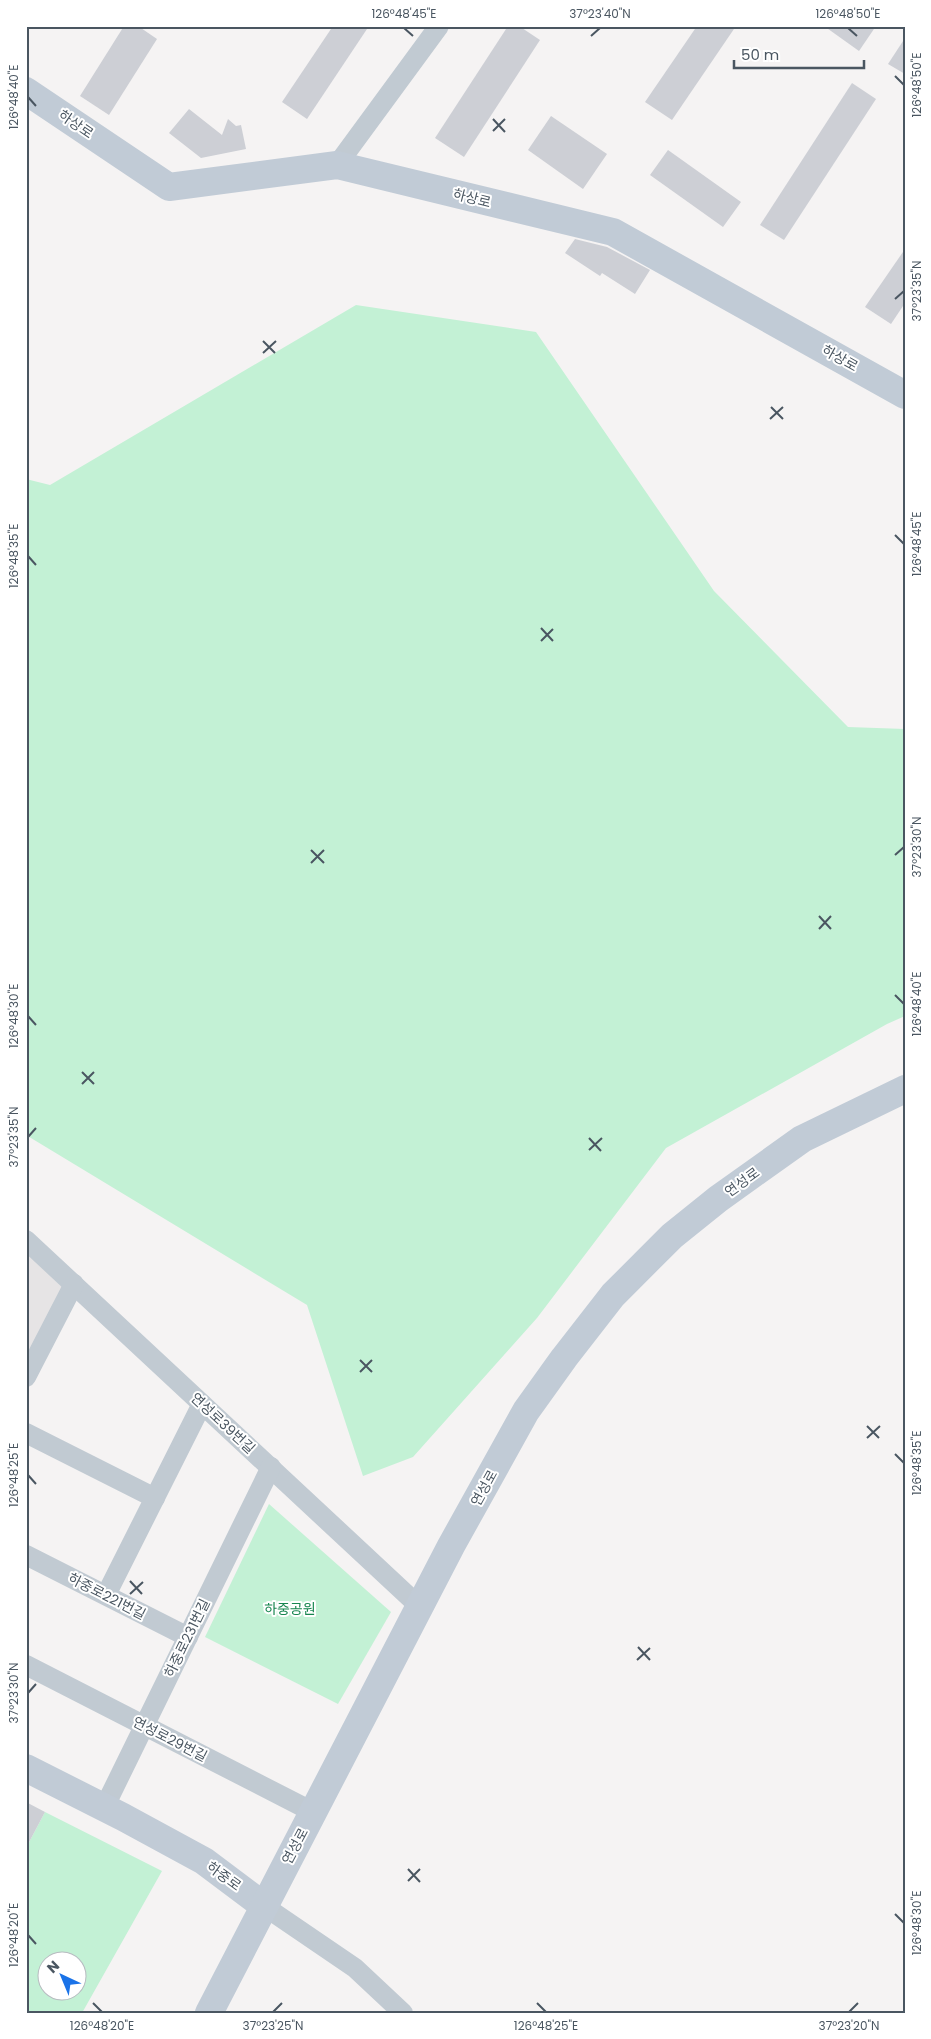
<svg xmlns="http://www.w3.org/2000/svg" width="931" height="2039" font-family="Poppins,'Noto Sans KR',sans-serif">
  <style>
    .education { fill: #e6e4e5 }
    .green { fill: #c3f1d5; fill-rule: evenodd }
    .building { fill: #cdcfd5 }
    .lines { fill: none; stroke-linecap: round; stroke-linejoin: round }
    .street { stroke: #c1cad2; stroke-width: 20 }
    .secondary { stroke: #c1cbd6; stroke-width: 28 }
    .ticks { fill: none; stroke: #4a5661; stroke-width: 2 }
    .labels { text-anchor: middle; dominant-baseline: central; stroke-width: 4; stroke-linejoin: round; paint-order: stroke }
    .street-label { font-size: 14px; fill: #4a5661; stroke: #fff }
    .park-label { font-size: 14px; fill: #17864f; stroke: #fff }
    .neatline { fill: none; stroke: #4a5661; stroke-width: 2 }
    .ticks-label { font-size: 12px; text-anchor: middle; fill: #4a5661 }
  </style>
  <rect width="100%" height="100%" fill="#f5f3f3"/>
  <path class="education" d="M26 1253 65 1289 26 1362Z"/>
  <g class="green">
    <path d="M356 305 536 332 714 591 848 727 905 729V1016L887 1024 666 1148 537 1318 413 1457 363 1476 307 1305 26 1135V479L50 485Z"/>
    <path d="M269 1504 391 1612 338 1704 205 1637Z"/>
    <path d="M45 1812 162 1871 82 2013H26V1848ZM48 1962H78V1992H48Z"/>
  </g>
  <g class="building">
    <path d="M124 26H138L157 39 109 115 80 96Z"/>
    <path d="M333 26H369L307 119 282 102Z"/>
    <path d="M508 26H519L540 40 464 157 435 138Z"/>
    <path d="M697 26H736L672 120 645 102Z"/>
    <path d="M824 26H876L859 51Z"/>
    <path d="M905 38V74L888 64Z"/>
    <path d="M852 83 876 99 784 240 760 225Z"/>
    <path d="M189 109 222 135 228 119 236 126 241 125 246 149 201 158 169 133Z"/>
    <path d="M551 116 607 154 583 189 528 150Z"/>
    <path d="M668 150 741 202 723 227 650 175Z"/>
    <path d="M575 239 607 247 650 270 635 294 602 273 600 276 565 253Z"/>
    <path d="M905 249V303L891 324 865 307Z"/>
    <path d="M26 1802 45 1812 26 1848Z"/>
  </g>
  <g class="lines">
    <g class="street">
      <path d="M337 165 439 26"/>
      <path d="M26 1240 420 1607"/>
      <path d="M26 1377 74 1284"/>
      <path d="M26 1433 155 1498"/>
      <path d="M26 1555 188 1637"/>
      <path d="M106 1595 202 1404"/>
      <path d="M26 1665 313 1812"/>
      <path d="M104 1808 271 1467"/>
      <path d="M264 1906 355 1968 403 2013"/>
    </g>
    <g class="secondary">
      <path d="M26 91 169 187 337 165 613 232 905 395"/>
      <path d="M26 1768 123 1817 204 1861 264 1906"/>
      <path d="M209 2013 451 1546 526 1411 564 1358 613 1295 672 1236 718 1199 802 1139 905 1089"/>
    </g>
  </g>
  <path class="ticks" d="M404 28 413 36M848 28 857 36M591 36 600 28M895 76 904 85M28 97 36 106M493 119 505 132M493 131 505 119M895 299 904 291M263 341 275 353M263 353 276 341M771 407 783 419M770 419 783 407M895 535 904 544M28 556 36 565M541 628 553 641M541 641 553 629M311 850 324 863M895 855 904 847M311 863 324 850M819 916 831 929M819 929 831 916M895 995 904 1004M28 1016 36 1025M82 1072 94 1084M82 1084 94 1072M28 1137 36 1128M589 1138 601 1151M589 1150 602 1138M360 1360 372 1372M360 1372 372 1360M867 1426 879 1438M867 1438 880 1426M895 1454 904 1463M28 1475 36 1484M130 1581 142 1594M130 1594 143 1582M638 1647 650 1660M637 1660 650 1648M28 1693 36 1684M408 1869 420 1882M408 1881 420 1869M895 1914 904 1923M28 1935 36 1944M93 2003 102 2012M537 2003 546 2012M273 2012 282 2003M849 2012 858 2003"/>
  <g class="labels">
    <g class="street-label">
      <text transform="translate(76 124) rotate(34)">하상로</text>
      <text transform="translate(472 198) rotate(14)">하상로</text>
      <text transform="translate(840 358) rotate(29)">하상로</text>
      <text transform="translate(742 1182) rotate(-36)">연성로</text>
      <text transform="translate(223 1423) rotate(43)">연성로39번길</text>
      <text transform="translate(484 1488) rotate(-61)">연성로</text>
      <text transform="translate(107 1596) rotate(27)">하중로221번길</text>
      <text transform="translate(187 1638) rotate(-64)">하중로231번길</text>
      <text transform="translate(170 1739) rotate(27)">연성로29번길</text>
      <text transform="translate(295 1846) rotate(-62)">연성로</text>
      <text transform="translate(224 1876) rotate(36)">하중로</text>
    </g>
    <g class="park-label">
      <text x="290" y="1609">하중공원</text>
    </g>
  </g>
  <rect width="931" height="2039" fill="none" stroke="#ffffff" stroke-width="55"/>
  <g transform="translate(62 1976) rotate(316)"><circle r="24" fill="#ffffff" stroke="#b7bbc0"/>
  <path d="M0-4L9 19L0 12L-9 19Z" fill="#1a73e8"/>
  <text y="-8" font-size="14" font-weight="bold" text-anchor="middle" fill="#4a5661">N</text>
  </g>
  <path d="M734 60v8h130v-8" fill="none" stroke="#4a5661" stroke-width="2.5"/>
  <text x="741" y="60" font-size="15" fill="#4a5661" stroke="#ffffff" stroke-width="4" paint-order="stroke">50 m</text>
  <rect x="28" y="28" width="876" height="1984" class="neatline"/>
  <g class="ticks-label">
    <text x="404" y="18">126°48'45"E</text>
    <text x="600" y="18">37°23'40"N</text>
    <text x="848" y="18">126°48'50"E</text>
    <text transform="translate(917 85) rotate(-90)" y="4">126°48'50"E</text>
    <text transform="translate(14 97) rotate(-90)" y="4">126°48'40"E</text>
    <text transform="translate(917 291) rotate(-90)" y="4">37°23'35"N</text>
    <text transform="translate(917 544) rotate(-90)" y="4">126°48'45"E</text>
    <text transform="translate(14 556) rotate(-90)" y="4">126°48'35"E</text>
    <text transform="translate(917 847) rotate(-90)" y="4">37°23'30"N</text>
    <text transform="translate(917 1004) rotate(-90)" y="4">126°48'40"E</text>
    <text transform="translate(14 1016) rotate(-90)" y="4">126°48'30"E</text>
    <text transform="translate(14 1137) rotate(-90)" y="4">37°23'35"N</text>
    <text transform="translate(917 1463) rotate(-90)" y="4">126°48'35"E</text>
    <text transform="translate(14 1475) rotate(-90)" y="4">126°48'25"E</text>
    <text transform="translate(14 1693) rotate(-90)" y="4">37°23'30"N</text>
    <text transform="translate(917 1923) rotate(-90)" y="4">126°48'30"E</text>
    <text transform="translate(14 1935) rotate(-90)" y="4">126°48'20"E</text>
    <text x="102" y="2030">126°48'20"E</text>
    <text x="273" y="2030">37°23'25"N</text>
    <text x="546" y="2030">126°48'25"E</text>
    <text x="849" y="2030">37°23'20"N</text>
  </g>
</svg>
